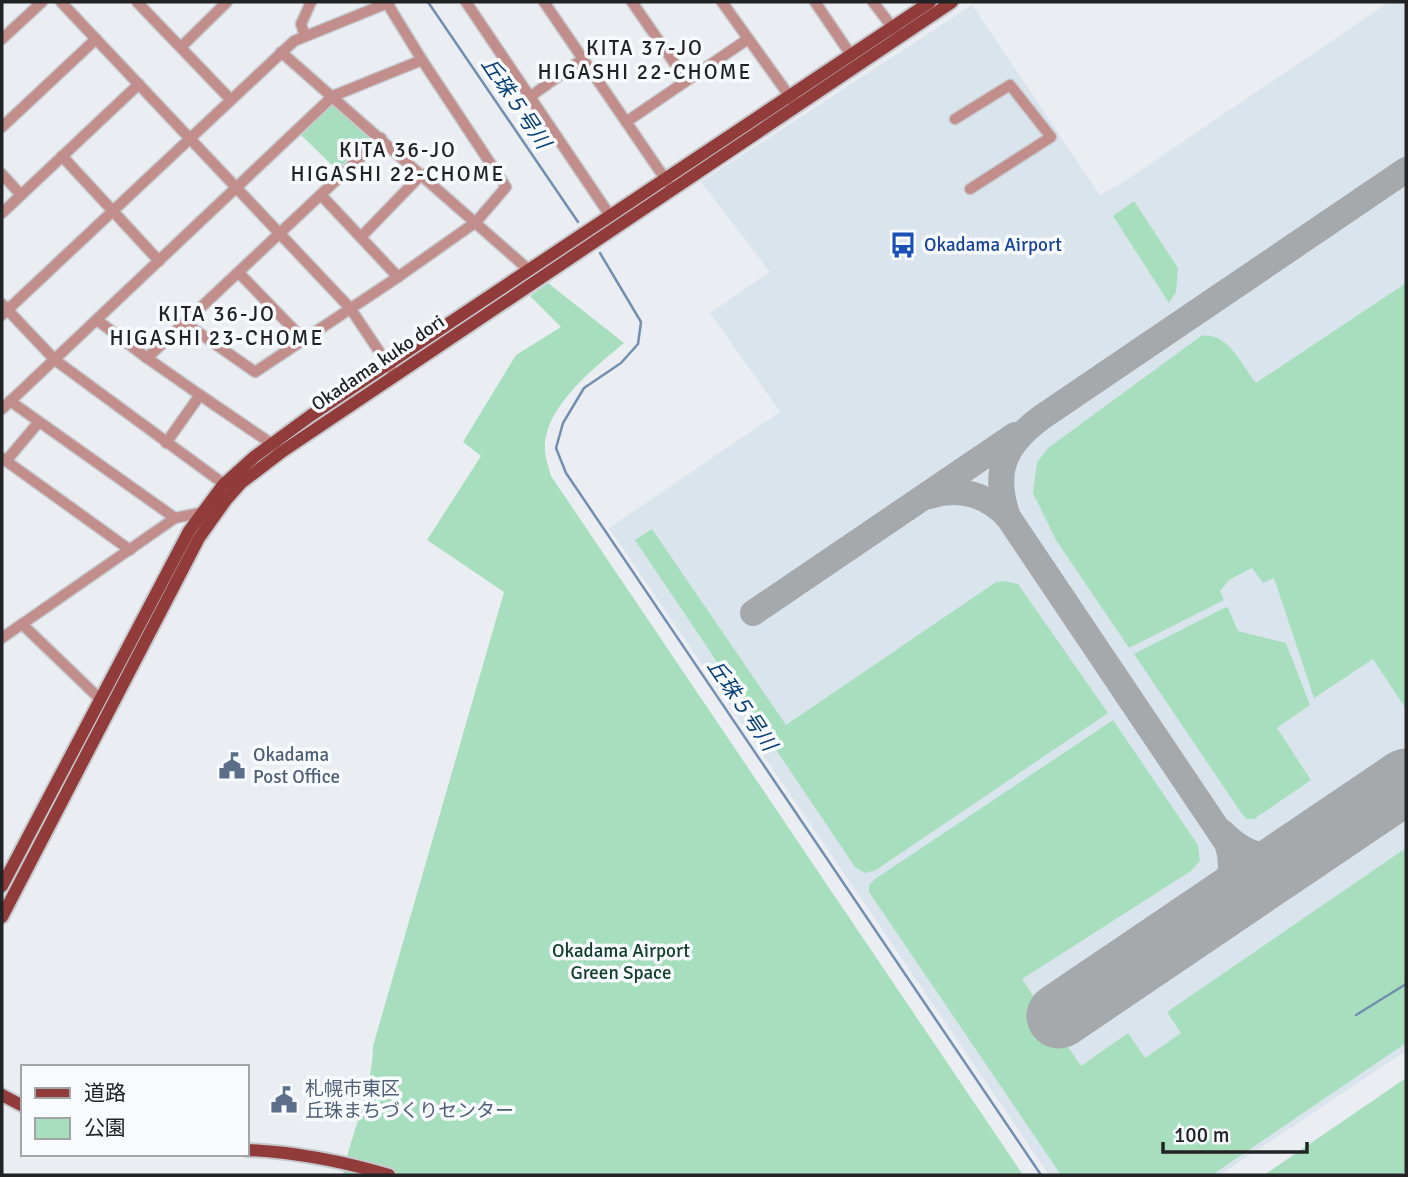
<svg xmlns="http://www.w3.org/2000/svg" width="1408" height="1177" font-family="Signika,'Noto Sans JP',sans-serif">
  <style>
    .built { fill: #dae4ed }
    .green { fill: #a7dfbe }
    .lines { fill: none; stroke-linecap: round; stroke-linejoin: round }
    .stream { stroke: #738faf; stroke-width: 2.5 }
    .taxiway { stroke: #a6a9ac; stroke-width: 26 }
    .runway { stroke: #a6a9ac; stroke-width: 65 }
    .minor-casing { stroke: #c6c9cd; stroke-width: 13 }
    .major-casing { stroke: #c6c9cd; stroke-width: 16 }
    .minor { stroke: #c18e8b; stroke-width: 10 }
    .major { stroke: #913b3a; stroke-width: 12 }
    .labels { text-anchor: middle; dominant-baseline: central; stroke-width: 7; stroke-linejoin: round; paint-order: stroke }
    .transit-label { font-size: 19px; fill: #164399; stroke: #f8fbfe; text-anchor: start }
    .street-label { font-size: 19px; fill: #222324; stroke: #f8fbfe }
    .service-label { font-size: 19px; fill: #4e5e75; stroke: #f8fbfe; text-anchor: start }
    .park-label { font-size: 19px; fill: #11402a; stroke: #f8fbfe }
    .neighbourhood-label { font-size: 21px; letter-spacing: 2px; fill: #222324; stroke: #f8fbfe }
    .water-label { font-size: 21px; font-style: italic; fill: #063e75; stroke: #f8fbfe }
  </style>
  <rect width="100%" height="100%" fill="#eaeef2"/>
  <path class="built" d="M1389 2H1406V1051L1220 1175H1049L609 528 780 412 710 313 770 272 701 182 972 5 1100 195 1122 183Z"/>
  <g class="green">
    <path d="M334 103 372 136 337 170 301 135Z"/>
    <path d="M1134 201 1178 268 1176 292 1169 303 1113 216Z"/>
    <path d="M548 283 624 343C594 368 544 407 545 449 545 458 549 468 551 476L1023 1175H343C351 1133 373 1088 373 1046L504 592 427 540 481 456 463 442 516 355 561 327 530 296Z"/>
    <path d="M1406 283V709L1373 659 1314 698 1274 578 1263 583 1252 568 1229 580 1220 591 1224 600 1129 648 1056 540 1033 493 1037 462 1048 448 1201 336C1228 331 1242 366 1256 383Z"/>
    <path d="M652 529 786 725 996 582 1004 581 1018 584 1108 713 876 870 865 873 855 867 635 540Z"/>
    <path d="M1226 607 1228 608 1238 631 1286 643 1310 705 1277 728 1311 780 1254 819H1247L1242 814 1134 654Z"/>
    <path d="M1113 720 1198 845 1200 861 1191 871 1022 979 1081 1066 1128 1033 1145 1058 1181 1033 1167 1012 1406 848V1043L1212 1175H1061L869 892V885L875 879Z"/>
    <path d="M1406 1078V1171L1400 1175H1264Z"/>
  </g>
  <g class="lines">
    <g class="stream">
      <path d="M428 2 578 222"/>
      <path d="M600 253 641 322 638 344 621 363 584 388 563 423 556 448 566 473 1041 1175"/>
      <path d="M1356 1015 1406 984"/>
    </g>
    <g class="taxiway">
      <path d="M930 496C958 486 988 495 1008 517"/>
      <path d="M753 613 1015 435"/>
      <path d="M1222 832C1251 861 1273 861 1310 846"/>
      <path d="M1206 916C1227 896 1237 871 1227 843L1008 517C992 471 1004 445 1042 417L1406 170"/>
    </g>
    <path class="runway" d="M1059 1016 1406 781"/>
    <g class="minor-casing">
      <g id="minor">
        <path d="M61 2 350 308 395 375"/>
        <path d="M137 2 231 100"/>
        <path d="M466 2 609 214"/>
        <path d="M544 2 668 183"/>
        <path d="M632 2 686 80"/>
        <path d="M722 2 793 101"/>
        <path d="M815 2 851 55"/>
        <path d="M873 2 896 32"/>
        <path d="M305 36 301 24 311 2"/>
        <path d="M2 39 42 2"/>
        <path d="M181 47 227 2"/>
        <path d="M281 52 529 270"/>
        <path d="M531 96 584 58"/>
        <path d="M955 119 1010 85 1051 137 970 189"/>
        <path d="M626 122 748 39"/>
        <path d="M2 127 96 39"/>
        <path d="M62 156 159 261"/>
        <path d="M2 174 21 195"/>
        <path d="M321 195 398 277"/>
        <path d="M2 213 139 84"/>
        <path d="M361 237 422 174"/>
        <path d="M239 273 304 340"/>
        <path d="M2 304 55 360 228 487"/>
        <path d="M2 315 294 41 390 2"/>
        <path d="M97 320 147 358 200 395"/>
        <path d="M185 323 255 372 398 277 476 222 506 187 422 60 387 3"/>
        <path d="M147 358 381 138"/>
        <path d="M10 401 175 518"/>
        <path d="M2 409 333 96 422 60"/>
        <path d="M166 443 200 395 275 446"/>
        <path d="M2 458 130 550"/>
        <path d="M6 461 38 423"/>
        <path d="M22 624 100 699"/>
        <path d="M2 638 175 518 204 512"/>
      </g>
    </g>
    <g class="major-casing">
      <g id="major">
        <path d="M2 886 189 531 223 485 254 457 310 416 930 2"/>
        <path d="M2 917 199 538 226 500 241 483 283 451 952 2"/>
        <path d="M2 1095 23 1106"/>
        <path d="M247 1150C297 1152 341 1161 389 1175"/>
      </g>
    </g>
    <use href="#minor" class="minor"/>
    <use href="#major" class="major"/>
  </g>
  <defs>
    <g id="bus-bare" transform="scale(2.1)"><path d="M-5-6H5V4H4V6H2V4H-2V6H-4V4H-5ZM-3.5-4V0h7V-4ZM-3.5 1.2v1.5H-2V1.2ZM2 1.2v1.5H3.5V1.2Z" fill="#1a4fb4" stroke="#f8fbfe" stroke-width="2.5" paint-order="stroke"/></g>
    <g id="civic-bare" transform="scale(2.1)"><path d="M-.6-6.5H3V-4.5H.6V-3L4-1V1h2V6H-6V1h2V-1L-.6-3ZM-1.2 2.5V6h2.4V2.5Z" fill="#5c6f8a" stroke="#f8fbfe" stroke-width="2.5" paint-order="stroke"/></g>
  </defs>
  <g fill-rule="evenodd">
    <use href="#bus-bare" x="903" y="245"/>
    <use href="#civic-bare" x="232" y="766"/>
    <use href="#civic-bare" x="284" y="1100"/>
  </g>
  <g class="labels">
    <g class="transit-label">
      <text x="924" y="245">Okadama Airport</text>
    </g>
    <g class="street-label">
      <text transform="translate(378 363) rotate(-34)">Okadama kuko dori</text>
    </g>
    <g class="service-label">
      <text x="253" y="755">Okadama<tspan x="253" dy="22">Post Office</tspan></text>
      <text x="305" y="1089">札幌市東区<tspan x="305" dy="22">丘珠まちづくりセンター</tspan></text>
    </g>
    <g class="park-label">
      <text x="621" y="951">Okadama Airport<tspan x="621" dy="22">Green Space</tspan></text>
    </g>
    <g class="neighbourhood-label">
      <text x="645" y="48">KITA 37-JO<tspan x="645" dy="24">HIGASHI 22-CHOME</tspan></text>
      <text x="398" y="150">KITA 36-JO<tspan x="398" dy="24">HIGASHI 22-CHOME</tspan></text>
      <text x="217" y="314">KITA 36-JO<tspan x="217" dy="24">HIGASHI 23-CHOME</tspan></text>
    </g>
    <g class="water-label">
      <text transform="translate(516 103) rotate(56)">丘珠５号川</text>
      <text transform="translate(742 705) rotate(56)">丘珠５号川</text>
    </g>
  </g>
  <rect width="1408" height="1177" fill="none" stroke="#222324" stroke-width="7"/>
  <rect x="21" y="1065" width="228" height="91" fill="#f8fbfe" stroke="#a2a5a7" stroke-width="2"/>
  <rect x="35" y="1088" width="35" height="10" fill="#913b3a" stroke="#a2a5a7" stroke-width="2"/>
  <text x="84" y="1100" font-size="21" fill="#222324">道路</text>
  <rect x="35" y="1118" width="35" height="21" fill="#a7dfbe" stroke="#a2a5a7" stroke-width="2"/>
  <text x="84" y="1135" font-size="21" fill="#222324">公園</text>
  <path d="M1163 1142v10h144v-10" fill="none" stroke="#222324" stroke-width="3.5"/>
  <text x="1174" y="1142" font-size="21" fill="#222324" stroke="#f8fbfe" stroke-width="5" paint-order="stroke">100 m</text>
</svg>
